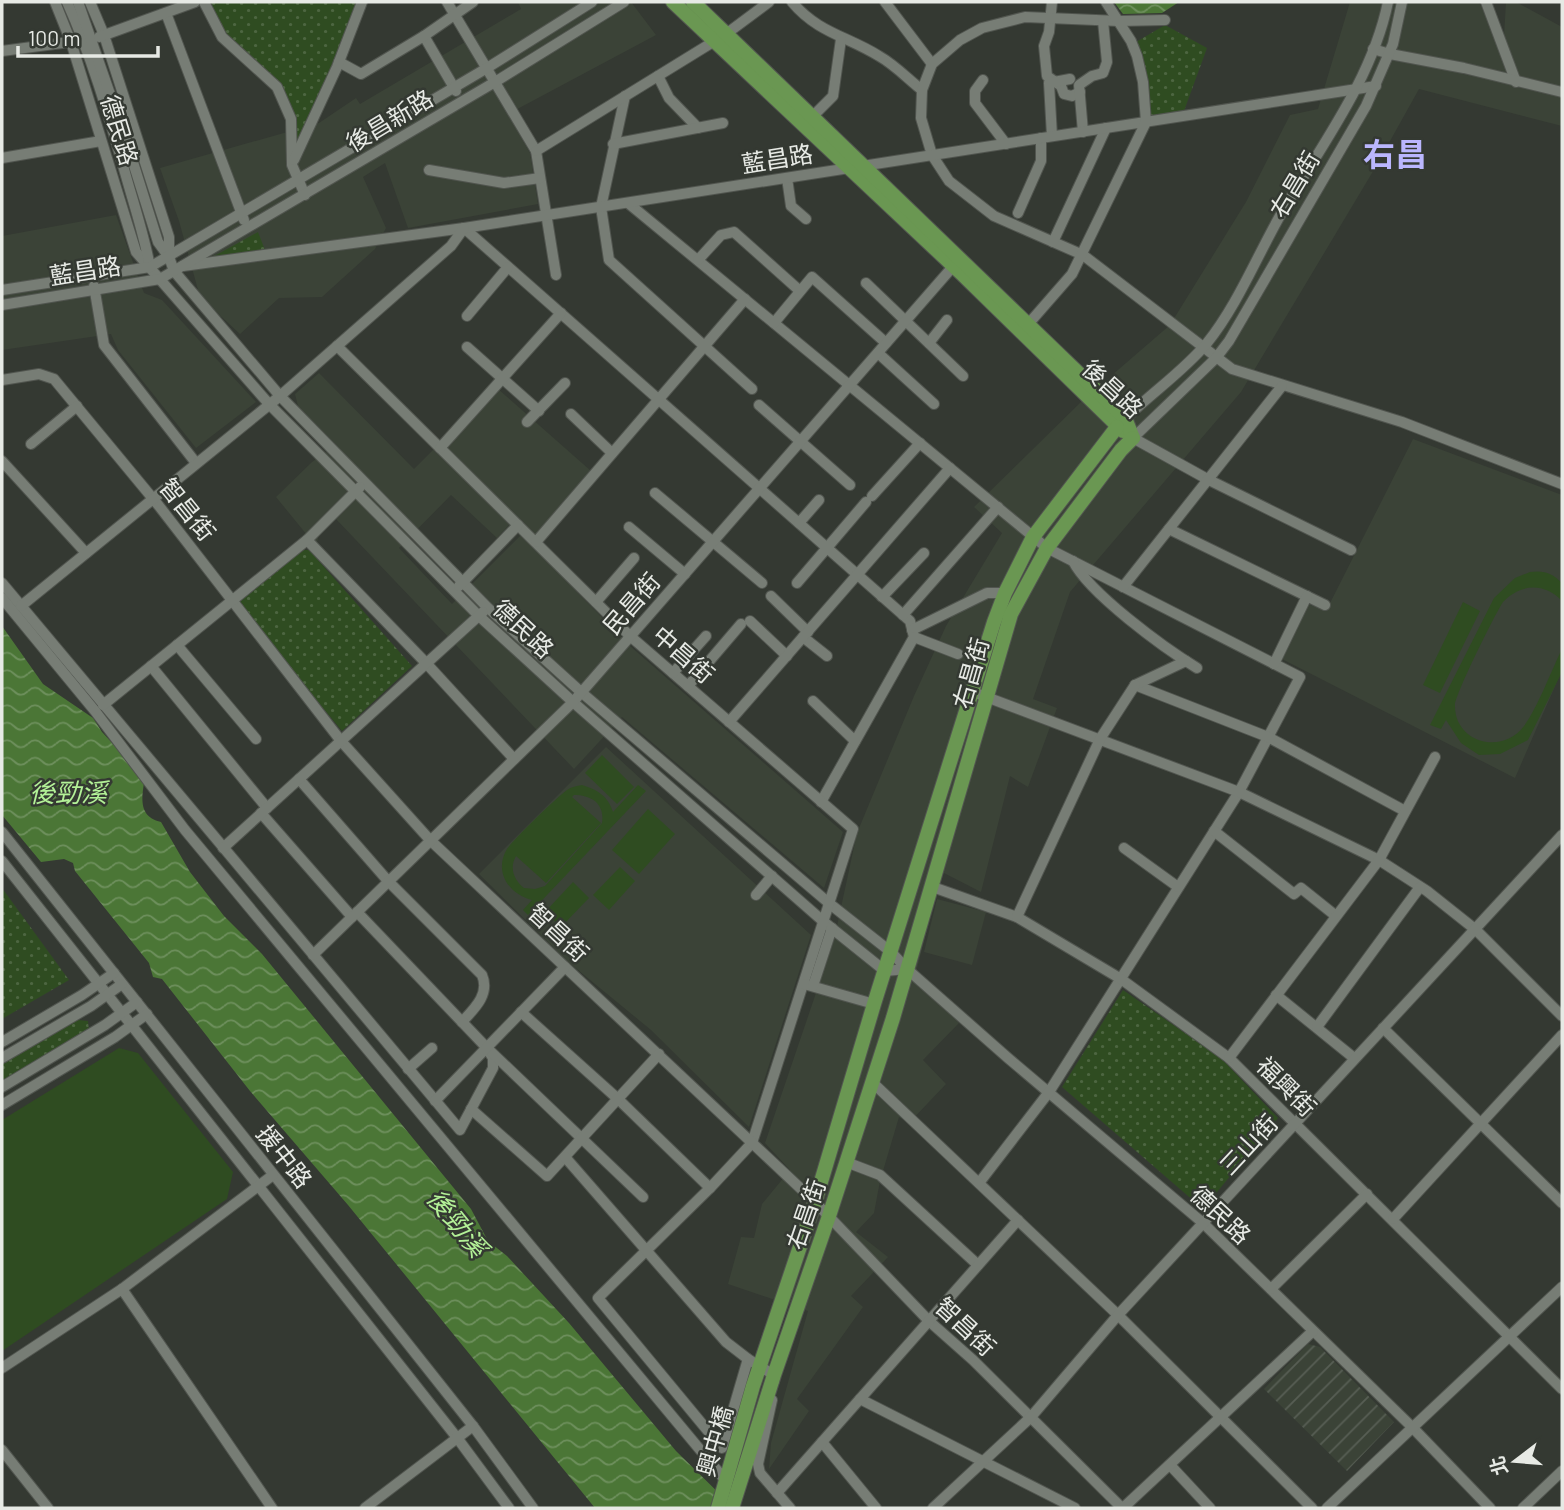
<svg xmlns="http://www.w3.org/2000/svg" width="1564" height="1510" font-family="Barlow,'Noto Sans TC',sans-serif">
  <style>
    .built { fill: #3b4337 }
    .industrial { fill: url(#industrial-furrows) }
    .grass { fill: #2f4c21; fill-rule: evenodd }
    .park { fill: url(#park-dots) }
    .water { fill: url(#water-waves) }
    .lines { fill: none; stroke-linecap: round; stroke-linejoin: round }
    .minor-casing { stroke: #51554f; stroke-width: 12 }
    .major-casing { stroke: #51554f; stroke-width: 16 }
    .minor { stroke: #777d75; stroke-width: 10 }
    .major { stroke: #6a9752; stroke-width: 14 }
    .labels { text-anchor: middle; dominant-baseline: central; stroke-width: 5; stroke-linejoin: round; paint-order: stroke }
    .street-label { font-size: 24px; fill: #e7eae5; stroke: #343932 }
    .water-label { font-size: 26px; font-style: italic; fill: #b3f197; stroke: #343932 }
    .district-label { font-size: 32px; font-weight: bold; fill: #bab6fd; stroke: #343932 }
  </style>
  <defs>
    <pattern id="industrial-furrows" width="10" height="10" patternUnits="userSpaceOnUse" patternTransform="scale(1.75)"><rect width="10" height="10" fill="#3b4337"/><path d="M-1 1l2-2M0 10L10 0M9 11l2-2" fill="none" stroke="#575e54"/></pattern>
    <pattern id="park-dots" width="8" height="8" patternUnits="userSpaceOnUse" patternTransform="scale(1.75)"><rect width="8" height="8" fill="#2f4c21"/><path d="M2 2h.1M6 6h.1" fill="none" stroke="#4d6641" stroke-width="1.8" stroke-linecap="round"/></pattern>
    <pattern id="water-waves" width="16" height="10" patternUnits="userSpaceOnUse" patternTransform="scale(1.75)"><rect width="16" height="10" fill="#4b7636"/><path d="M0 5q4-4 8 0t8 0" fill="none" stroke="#6e905d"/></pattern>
  </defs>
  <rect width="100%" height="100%" fill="#343932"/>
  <g class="built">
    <path d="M518 2H631L656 35 508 114 530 153 538 204 408 228 385 163 363 177 386 228 375 249 322 297 279 298 240 334 200 297 179 221 160 168 319 123 356 98 360 104 521 9Z"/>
    <path d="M1350 2H1479L1503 53 1506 2H1516L1562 27V126L1419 89 1375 168 1241 392 1070 592 1033 699 1057 708 1028 787 1010 776 981 892 942 872 914 980 959 1023 923 1060 946 1084 909 1123 899 1117 880 1181 874 1213 856 1232 888 1257 851 1296 863 1307 797 1399 809 1411 769 1469 771 1443 808 1311 728 1284 741 1237 754 1238 762 1204 790 1170 765 1143 834 940 857 833 914 696 946 626 1002 533 974 507 1082 401 1170 325 1246 202 1290 115 1318 109Z"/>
    <path d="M116 215 144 293 162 300 256 402 196 448 118 350 111 334 2 350V236Z"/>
    <path d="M319 373 414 469 435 448 441 455 498 389 591 471 537 538 516 518 497 538 451 495 399 548 452 604 521 535 630 646 843 832 824 888 622 717 574 769 335 518 320 531 316 546 276 497 312 462 336 445 298 406 295 394Z"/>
    <path d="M1413 439 1562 495V670L1515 778 1280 658 1308 604 1326 611Z"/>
    <path d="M606 747 811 935 749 1127 651 1030 567 961 479 874Z"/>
    <path d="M937 899 986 912 972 965 924 952Z"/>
  </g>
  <path class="industrial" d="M1308 1344 1320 1347 1394 1422 1347 1471 1264 1389Z"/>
  <g class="grass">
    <path d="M1530 572C1544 570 1552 573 1562 583V601C1545 583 1521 583 1503 602 1495 614 1455 695 1455 705 1454 742 1502 756 1524 726 1538 707 1551 671 1562 649V672L1528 740 1500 754 1479 755 1461 743 1446 720 1441 729 1430 725 1494 598 1515 578Z"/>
    <path d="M1463 602 1480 611 1440 693 1423 685Z"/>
    <path d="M602 755 634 787 617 804 585 773Z"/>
    <path d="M582 785C598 790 608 796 613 812L638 785 646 791 528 915 523 910 532 900C510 895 493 872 507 849 512 841 558 796 567 790 571 787 577 786 582 785ZM574 795C592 795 605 804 602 823L545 886 535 889 524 888C514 880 509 868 516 856L546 883 601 823 572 797Z"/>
    <path d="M648 809 675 834 639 874 612 850Z"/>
    <path d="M620 867 635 881 609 910 593 895Z"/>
    <path d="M573 882 589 898 561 927 545 912Z"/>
    <path d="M119 1048 138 1053 233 1172 227 1199 2 1351V1120Z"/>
  </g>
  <g class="park">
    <path d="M204 2H358L335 63 290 155 284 111 273 85 216 31Z"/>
    <path d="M1165 25 1207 48 1184 111 1150 117 1136 42Z"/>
    <path d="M258 232 265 250 209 259Z"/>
    <path d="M302 550H309L412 666 342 731 237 604Z"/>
    <path d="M2 888 69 980 2 1019Z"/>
    <path d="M1123 990 1221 1058 1278 1118 1203 1209 1062 1087Z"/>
    <path d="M78 1020 88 1021 89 1031 2 1084V1064Z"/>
  </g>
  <g class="water">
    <path d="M1114 2H1179L1162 13 1123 14Z"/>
    <path d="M2 626 43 684 93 718 102 732 126 758 144 783C141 801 140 817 161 822L190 872 224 916 262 954 471 1209 488 1241 507 1256 569 1323 676 1451 734 1508H595L348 1205 250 1091 162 979 153 977 149 963 75 871 73 863 64 859 41 862 2 815Z"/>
  </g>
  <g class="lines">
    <g class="minor-casing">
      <g id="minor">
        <path d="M55 2 71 42 136 252 269 404 479 616 573 702 824 922 885 971 907 969"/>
        <path d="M67 2C91 55 108 113 124 169 133 202 144 234 150 267"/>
        <path d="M78 2 127 143 158 242 169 257"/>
        <path d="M90 2 104 35 169 237V257L174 271 280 396 488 608 581 692 830 904 891 952 907 969 1008 1058 1203 1223 1412 1427 1490 1508"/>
        <path d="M204 2 222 37 277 87 291 119 292 165 305 195"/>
        <path d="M447 2 536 151 556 275"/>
        <path d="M792 2C818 33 847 36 879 56 895 65 908 79 922 90"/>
        <path d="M885 2 932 64"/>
        <path d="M1052 2 1049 32 1044 46 1047 76 1061 86 1064 94 1072 96 1080 92"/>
        <path d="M1486 2 1516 82"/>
        <path d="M166 13 244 220"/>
        <path d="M1165 20 1119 21 1025 17 982 28 960 40 932 64 922 90 921 118 932 155 949 181 994 216 1083 255 1232 369 1402 422 1562 484"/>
        <path d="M424 36 456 91"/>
        <path d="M99 37 195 2"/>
        <path d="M1373 49 1390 54 1464 68 1562 92"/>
        <path d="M2 51 77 41"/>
        <path d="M339 62 361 74 424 36 473 2"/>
        <path d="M658 76 669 98 698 128"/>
        <path d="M983 80 975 91V103L1006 144"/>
        <path d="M625 96 601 207 609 260 752 389"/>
        <path d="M813 116 833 96 841 39"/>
        <path d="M1083 132 1079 85 1092 76 1103 73 1107 62 1103 21"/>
        <path d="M1052 136 1049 83 1070 79"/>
        <path d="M613 144 723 123"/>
        <path d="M536 151 726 34 769 2"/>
        <path d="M2 158 101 141"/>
        <path d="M294 160 337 67 362 2"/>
        <path d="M429 170 504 183 540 178"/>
        <path d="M787 178 791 206 806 219"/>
        <path d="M628 203 1047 548 1300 677 1239 792 1049 1092 979 1183"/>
        <path d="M1018 213 1041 161V138"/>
        <path d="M464 228 910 621 914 637 821 802"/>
        <path d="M1053 242 1106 128"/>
        <path d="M698 260 721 235 734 232 800 291"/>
        <path d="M183 266 464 228 1376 86"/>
        <path d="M866 283 963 376"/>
        <path d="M94 286 104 345 196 463"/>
        <path d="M2 290 150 267 487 68 592 2"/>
        <path d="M2 305 160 279 495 82 624 2"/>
        <path d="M467 316 508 267"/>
        <path d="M774 323 812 277 886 343"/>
        <path d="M1024 329 1072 274 1146 122 1143 82 1137 56 1131 41 1106 2"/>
        <path d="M929 343 947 320"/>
        <path d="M337 346 630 636 853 829 752 1143 710 1188 598 1298 722 1448 748 1359"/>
        <path d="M467 347 539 411"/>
        <path d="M878 353 934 404"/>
        <path d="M2 380 39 374 54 379 159 506 341 741 430 840 815 1202 929 1321 973 1360 1122 1508"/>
        <path d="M759 405 850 485"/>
        <path d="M571 414 612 453"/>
        <path d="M527 422 565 383"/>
        <path d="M1121 423C1148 395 1182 373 1207 343 1237 306 1257 256 1281 214 1320 147 1372 80 1388 2"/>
        <path d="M31 444 77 406"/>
        <path d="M440 448 561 313"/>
        <path d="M2 461 86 553"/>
        <path d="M655 493 762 583"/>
        <path d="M872 496 920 443"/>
        <path d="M799 523 819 500"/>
        <path d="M629 527 685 574"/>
        <path d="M1169 529 1325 605"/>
        <path d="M307 540 426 663 514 759"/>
        <path d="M536 542 745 299"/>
        <path d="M1351 550 1209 480 1133 438 1216 358 1229 341 1366 106 1393 44 1402 2"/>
        <path d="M1073 561C1089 593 1164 648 1197 668"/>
        <path d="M2 583 460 1130 493 1068V1058L486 1047"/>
        <path d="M797 583 866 502"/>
        <path d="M459 586 518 525"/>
        <path d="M1123 587 1282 386"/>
        <path d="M771 596 808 632"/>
        <path d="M882 597 924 553"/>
        <path d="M2 598 95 711 185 830 726 1481"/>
        <path d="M596 602 634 558"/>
        <path d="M21 606 280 396 451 246 464 228"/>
        <path d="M903 615 998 507"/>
        <path d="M750 621 787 656"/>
        <path d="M912 630 987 593H1005"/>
        <path d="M803 637 827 656"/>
        <path d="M914 637 958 654"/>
        <path d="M177 645 256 739"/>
        <path d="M1274 664 1307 596"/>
        <path d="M151 666 267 808"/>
        <path d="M673 673 706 636"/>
        <path d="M1135 685 1268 737 1405 811"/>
        <path d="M1135 685 1186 661"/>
        <path d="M688 686 741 624"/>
        <path d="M973 692 1239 792 1379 860 1427 891 1476 930 1562 1016"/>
        <path d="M813 701 855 741"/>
        <path d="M103 705 307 540 360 487"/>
        <path d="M729 722 950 468"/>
        <path d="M299 779 388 881 482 975C490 994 475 1008 462 1022"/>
        <path d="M261 813 352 917"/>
        <path d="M1214 831 1294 894 1301 888 1336 916"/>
        <path d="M2 832 473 1426 533 1508"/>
        <path d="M223 848 483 612"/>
        <path d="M1124 848 1178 887"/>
        <path d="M2 861 458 1439 509 1508"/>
        <path d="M930 886 1017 917 1121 979 1229 1058 1562 1389"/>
        <path d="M756 895 772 876"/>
        <path d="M357 912 486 1047 643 1197"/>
        <path d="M1017 917 1100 739 1135 685"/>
        <path d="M313 955 573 702 956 263"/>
        <path d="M804 984 874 1004"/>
        <path d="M813 986 832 928"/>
        <path d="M1276 995 1354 1058"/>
        <path d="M521 1012 618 1099 710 1188"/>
        <path d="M1317 1027 1420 887"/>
        <path d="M1383 1028 1562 1203"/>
        <path d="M2 1042 82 995 114 973"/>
        <path d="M2 1058 91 1006 122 984"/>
        <path d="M1229 1058 1379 860 1435 757"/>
        <path d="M408 1069 432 1048"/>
        <path d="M872 1082 1118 1315 1312 1508"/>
        <path d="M2 1087 105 1025 137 1002"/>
        <path d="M435 1101 565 967"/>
        <path d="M2 1105 115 1037 147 1014"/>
        <path d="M471 1109 547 1176 659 1054"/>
        <path d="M565 1157 726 1342 748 1359 774 1375V1381"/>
        <path d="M846 1162 880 1175 978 1265"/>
        <path d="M1393 1219 1562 1035"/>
        <path d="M122 1289 272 1508"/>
        <path d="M1271 1289 1367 1194"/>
        <path d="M2 1368 122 1289 273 1175"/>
        <path d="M860 1399 1075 1508"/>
        <path d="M772 1400 758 1464 760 1473 790 1508"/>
        <path d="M822 1442 876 1508"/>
        <path d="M2 1450 48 1508"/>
        <path d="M1170 1465 1210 1508"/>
        <path d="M777 1493 1018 1220"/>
        <path d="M365 1508 473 1426"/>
        <path d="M933 1508 1031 1417 1118 1315 1562 835"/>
        <path d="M1123 1508 1313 1331"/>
        <path d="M1327 1508 1562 1287"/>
        <path d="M1523 1508 1562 1471"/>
      </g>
    </g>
    <g class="major-casing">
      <g id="major">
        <path d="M673 2 962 274 1123 431"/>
        <path d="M693 2 1125 418 1133 438"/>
        <path d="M718 1508 753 1386 815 1202 874 1004 994 622 1005 593 1033 537 1117 427"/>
        <path d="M732 1508 774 1375 829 1216 893 1018 1011 614 1047 548 1121 450 1133 438"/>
      </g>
    </g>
    <use href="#minor" class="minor"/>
    <use href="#major" class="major"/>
  </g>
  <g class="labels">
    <g class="street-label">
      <text transform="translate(389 120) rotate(-31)">後昌新路</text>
      <text transform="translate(120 130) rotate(73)">德民路</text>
      <text transform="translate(777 158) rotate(-9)">藍昌路</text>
      <text transform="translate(1294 184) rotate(-59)">右昌街</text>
      <text transform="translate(85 270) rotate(-9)">藍昌路</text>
      <text transform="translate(1113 388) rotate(43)">後昌路</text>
      <text transform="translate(188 509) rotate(51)">智昌街</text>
      <text transform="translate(631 603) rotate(-49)">民昌街</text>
      <text transform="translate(524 628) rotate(43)">德民路</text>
      <text transform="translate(684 654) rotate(41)">中昌街</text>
      <text transform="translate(970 673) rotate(-74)">右昌街</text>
      <text transform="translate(559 932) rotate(43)">智昌街</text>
      <text transform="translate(1287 1086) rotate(45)">福興街</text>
      <text transform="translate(1248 1144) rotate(-47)">三山街</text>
      <text transform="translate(285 1156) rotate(52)">援中路</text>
      <text transform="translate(805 1214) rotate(-71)">右昌街</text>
      <text transform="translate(1221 1214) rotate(43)">德民路</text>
      <text transform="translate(966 1326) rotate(43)">智昌街</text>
      <text transform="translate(714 1441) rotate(-74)">興中橋</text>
    </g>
    <g class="water-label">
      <text x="68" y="791">後勁溪</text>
      <text transform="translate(458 1222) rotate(51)">後勁溪</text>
    </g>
    <g class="district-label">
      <text x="1395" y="153">右昌</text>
    </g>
  </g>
  <rect width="1564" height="1510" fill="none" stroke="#e7eae5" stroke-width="7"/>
  <g transform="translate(1515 1461) rotate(254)" stroke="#343932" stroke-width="5" paint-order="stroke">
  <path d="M0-5L12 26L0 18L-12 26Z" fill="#e7eae5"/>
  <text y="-10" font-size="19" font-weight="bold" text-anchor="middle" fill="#e7eae5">北</text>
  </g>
  <path d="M18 46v10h140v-10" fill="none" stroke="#e7eae5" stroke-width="3.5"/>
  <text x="28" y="46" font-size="21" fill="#e7eae5" stroke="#343932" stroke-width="5" paint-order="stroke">100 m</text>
</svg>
